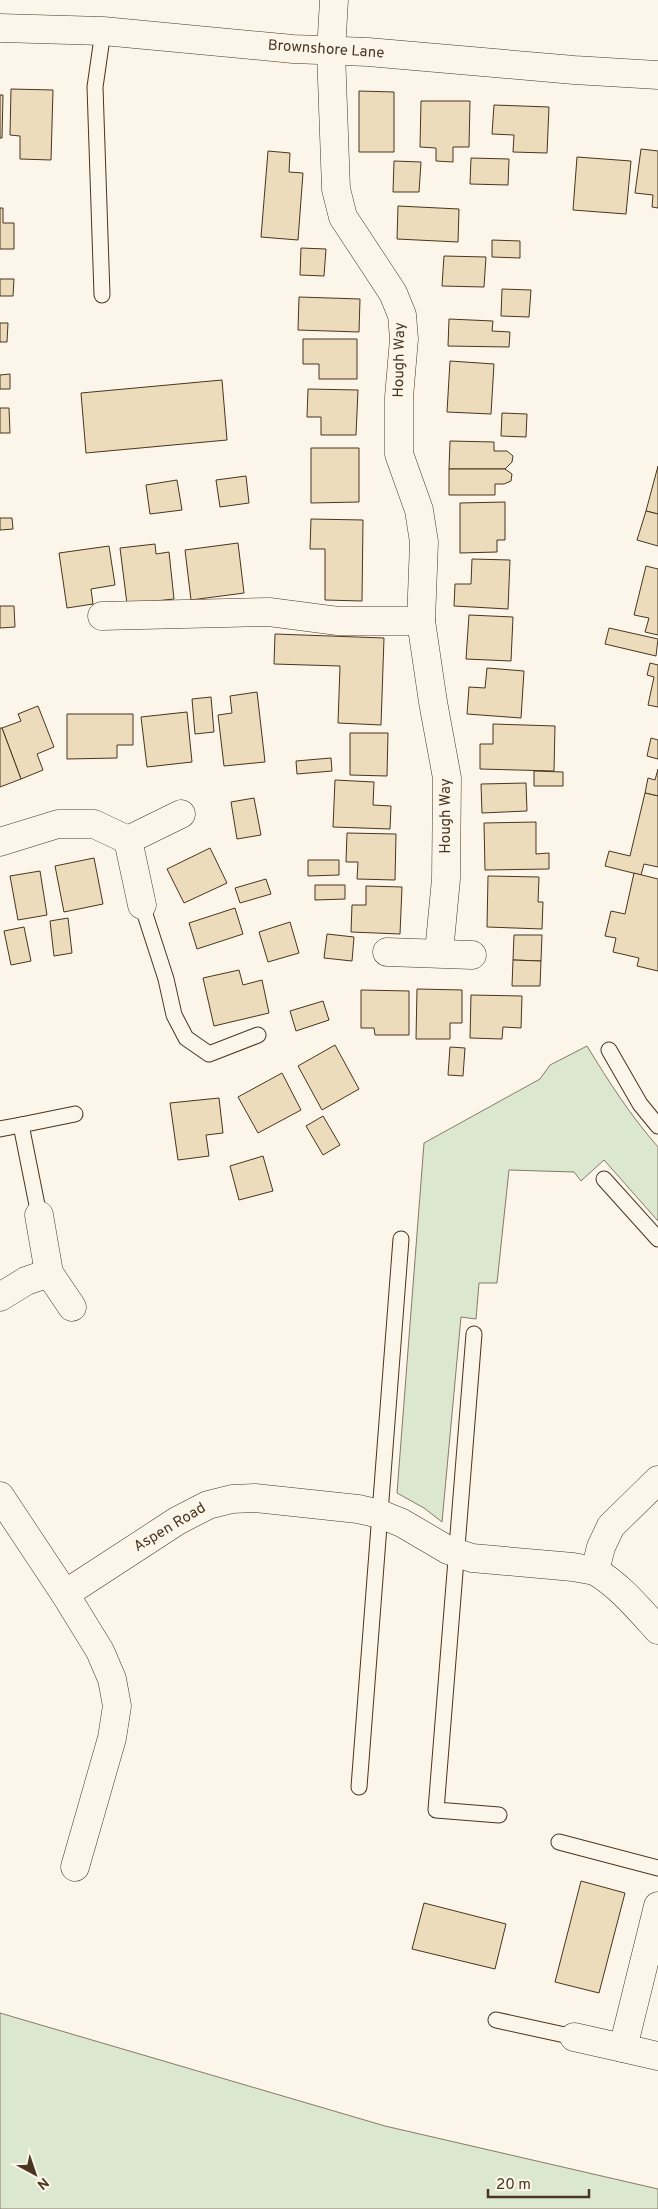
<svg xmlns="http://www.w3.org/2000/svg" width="658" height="2209" font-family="Overpass,sans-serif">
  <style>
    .green { fill: #dce7d0; stroke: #887966 }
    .building { fill: #ecdcbc; stroke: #4a3520 }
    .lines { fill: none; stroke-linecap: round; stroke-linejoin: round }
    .lane-casing { stroke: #4a3520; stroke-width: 17 }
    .street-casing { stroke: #4a3520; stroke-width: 29 }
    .lane { stroke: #fbf6e9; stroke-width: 15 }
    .street { stroke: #fbf6e9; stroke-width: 28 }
    .labels { text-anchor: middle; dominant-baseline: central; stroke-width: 4; stroke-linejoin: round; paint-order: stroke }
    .street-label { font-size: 15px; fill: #4a3520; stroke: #fbf6e9 }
  </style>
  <rect width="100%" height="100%" fill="#fbf6e9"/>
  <g class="green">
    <path d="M587 1046C609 1082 630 1115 658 1147V1221L604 1160 581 1181 574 1172 509 1170 497 1283H479L476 1319 461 1317 442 1522 424 1508 397 1493 424 1143 540 1079 550 1065Z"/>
    <path d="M0 2013 385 2126 658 2189V2209H0Z"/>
  </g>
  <g class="building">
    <path d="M11 89 53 90 51 160 20 159V136L10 135Z"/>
    <path d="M359 91 394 92V152H359Z"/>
    <path d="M0 95H3L2 138H0Z"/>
    <path d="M421 101H470L469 147H453V162L436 161V148L420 147Z"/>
    <path d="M494 105 549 107 547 153 513 152 514 135 492 134Z"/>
    <path d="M641 149 658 151V208L652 207 653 195 635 193Z"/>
    <path d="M268 151 290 153 289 172 303 173 298 240 261 237Z"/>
    <path d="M577 157 631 161 626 214 573 210Z"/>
    <path d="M471 158 509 159 508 185 470 184Z"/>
    <path d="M394 161 421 162 419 192H393Z"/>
    <path d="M398 206 459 209 458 242 397 239Z"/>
    <path d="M0 208H3V223H14V249H0Z"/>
    <path d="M492 240 520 241V258L492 257Z"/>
    <path d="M301 248 326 249 324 276 300 275Z"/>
    <path d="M444 256 486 257 484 287 442 286Z"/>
    <path d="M0 279H14L13 296H0Z"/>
    <path d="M502 289 531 290 529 317 501 316Z"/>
    <path d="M299 297 360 299 359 332 298 330Z"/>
    <path d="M449 319 493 321 492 331 510 332 509 347 448 346Z"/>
    <path d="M0 323H8L7 342H0Z"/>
    <path d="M303 339H357V379H319V364H303Z"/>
    <path d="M450 361 494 364 491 414 447 412Z"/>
    <path d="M10 374V389H0V375Z"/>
    <path d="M222 380 227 440 86 453 81 393Z"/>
    <path d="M308 389 358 390 356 435H321V417H307Z"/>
    <path d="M0 408H9L10 433H0Z"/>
    <path d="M502 413 527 414 526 437 501 436Z"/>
    <path d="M450 441 494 442V451H507L513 456 512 462 505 469H449Z"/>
    <path d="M311 448H359V502L311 503Z"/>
    <path d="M658 466V514L646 511Z"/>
    <path d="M449 469H505L512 474 511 481 504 484H495V495H449Z"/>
    <path d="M246 476 249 503 220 507 216 480Z"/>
    <path d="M177 480 182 510 150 514 146 485Z"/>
    <path d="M505 502V540H497V552L460 553V503Z"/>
    <path d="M646 511 658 514V546L637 540Z"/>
    <path d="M0 518H12L13 529 0 530Z"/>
    <path d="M311 519 363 520 362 601 325 600V549H310Z"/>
    <path d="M238 543 244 593 191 600 185 550Z"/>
    <path d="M155 544 156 554 169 552 174 599 127 604 120 548Z"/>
    <path d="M109 546 115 585 91 589 93 604 67 608 59 553Z"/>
    <path d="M472 559 510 560 508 609 454 606 455 584H471Z"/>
    <path d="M646 566 658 569V635L645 632 649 618 634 615Z"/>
    <path d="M0 606H14L15 627 0 628Z"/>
    <path d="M469 615 513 617 511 661 466 659Z"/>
    <path d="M609 628 658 639 656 656 605 644Z"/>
    <path d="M275 634 384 638 381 725 338 723 340 666 274 664Z"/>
    <path d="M650 663 658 665V707L648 705 654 677 647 675Z"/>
    <path d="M487 668 524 671 521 718 467 714 469 687 485 688Z"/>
    <path d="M257 692 265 762 224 766 218 715 232 713 230 696Z"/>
    <path d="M211 697 214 732 195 734 192 699Z"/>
    <path d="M38 706 54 747 37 754 43 770 21 779 2 728 21 721 18 714Z"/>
    <path d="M187 712 192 762 147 767 141 717Z"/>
    <path d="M67 714H133V745H117V758L67 759Z"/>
    <path d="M493 724 555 726 554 771 480 769V744H493Z"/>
    <path d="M0 728H2L21 779 0 787Z"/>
    <path d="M350 733H388L387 776 350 775Z"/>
    <path d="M651 738 658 740V759L647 756Z"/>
    <path d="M331 758 332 771 297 774 296 761Z"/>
    <path d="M658 769V796L645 793 648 778 655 780Z"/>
    <path d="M534 771 563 772V786H534Z"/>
    <path d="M335 780 374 782 373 805 391 806 390 829 333 827Z"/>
    <path d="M526 783 527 811 482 813 481 784Z"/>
    <path d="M645 793 658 796V867L644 864 641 875 605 866 609 851 630 856Z"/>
    <path d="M254 798 261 835 237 839 231 802Z"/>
    <path d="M536 822V854L549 853V869L485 870 484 823Z"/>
    <path d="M347 833 396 834 395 880 357 879 358 862H346Z"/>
    <path d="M210 848 227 883 184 903 167 869Z"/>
    <path d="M94 858 103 904 64 912 55 866Z"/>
    <path d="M308 860H339V875L308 876Z"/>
    <path d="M40 871 47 915 18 920 10 876Z"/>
    <path d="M634 873 658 879V971L637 966 639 958 613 952 616 938 605 936 611 911 625 914Z"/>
    <path d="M488 876 539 877 538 902H543L542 929 487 927Z"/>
    <path d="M266 879 271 894 240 903 235 888Z"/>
    <path d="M315 885H345V899L315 900Z"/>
    <path d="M366 886 402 887 400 934 351 932 352 905H366Z"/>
    <path d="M235 908 243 934 197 949 189 923Z"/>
    <path d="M68 918 72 953 54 956 50 921Z"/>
    <path d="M290 922 299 953 268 962 259 932Z"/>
    <path d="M24 927 31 961 11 965 4 931Z"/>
    <path d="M327 934 354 937 352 961 324 958Z"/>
    <path d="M514 935H542L541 961 513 960Z"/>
    <path d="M513 960 541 961 540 986H512Z"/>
    <path d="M239 970 243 985 262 980 269 1013 214 1026 203 978Z"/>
    <path d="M417 989 462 990V1023H450V1039H416Z"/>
    <path d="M361 990 409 991V1035H375L374 1028H361Z"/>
    <path d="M471 995 522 996 521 1028 503 1027 502 1039 470 1038Z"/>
    <path d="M323 1001 329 1020 296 1031 290 1011Z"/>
    <path d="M335 1045 359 1089 322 1110 298 1066Z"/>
    <path d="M450 1047 465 1048 463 1076 448 1075Z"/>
    <path d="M282 1073 301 1110 258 1133 238 1097Z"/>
    <path d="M219 1098 223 1133 206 1135 209 1156 178 1160 170 1103Z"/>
    <path d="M323 1116 340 1145 323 1155 306 1126Z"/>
    <path d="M263 1156 273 1191 239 1200 230 1166Z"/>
    <path d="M581 1881 625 1893 599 1993 555 1982Z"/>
    <path d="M424 1903 506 1924 495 1969 412 1949Z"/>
  </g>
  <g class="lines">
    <g class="lane-casing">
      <g id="lane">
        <path d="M102 295 95 87 103 31"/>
        <path d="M142 905 166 979 174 1015 186 1038 209 1054 258 1035"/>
        <path d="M609 1050 640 1104 658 1126"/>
        <path d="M0 1129 21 1125"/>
        <path d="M604 1179 658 1239"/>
        <path d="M39 1215 21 1125 75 1114"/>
        <path d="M474 1334 436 1810 499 1815"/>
        <path d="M359 1787 401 1239"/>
        <path d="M559 1842 658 1868"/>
        <path d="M496 2020 574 2037"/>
      </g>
    </g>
    <g class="street-casing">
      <g id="street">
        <path d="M334 0 331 52 336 189 343 217 393 293 402 315 404 339 399 397V454L419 510 424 542 421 621 433 702 447 778 446 879 439 952"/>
        <path d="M0 28 103 31 293 49 368 52 574 70 658 75"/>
        <path d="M102 616 269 612 338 621H421"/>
        <path d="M128 840 181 814"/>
        <path d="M0 842 58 824H94L128 840 142 905"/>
        <path d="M387 952 472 955"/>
        <path d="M39 1215 49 1273"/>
        <path d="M0 1297 26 1281 49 1273 72 1307"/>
        <path d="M0 1496 65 1594"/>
        <path d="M595 1571C620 1586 638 1608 658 1630"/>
        <path d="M75 1867 112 1738 117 1706 112 1679 100 1651 65 1594 177 1521 208 1505 232 1499 255 1498 358 1509 380 1514 402 1523 448 1550 472 1558 573 1567 595 1571 601 1547 611 1526 658 1480"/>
        <path d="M658 1906 623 2048 658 2056"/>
        <path d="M574 2037 623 2048"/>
      </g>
    </g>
    <use href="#lane" class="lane"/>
    <use href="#street" class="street"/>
  </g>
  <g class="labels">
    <g class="street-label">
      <text transform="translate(326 50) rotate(4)">Brownshore Lane</text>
      <text transform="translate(400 360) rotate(-89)">Hough Way</text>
      <text transform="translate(446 816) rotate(-90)">Hough Way</text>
      <text transform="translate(170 1528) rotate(-31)">Aspen Road</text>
    </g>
  </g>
  <g transform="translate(35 2174) rotate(140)" stroke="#fbf6e9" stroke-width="4" paint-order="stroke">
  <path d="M0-4L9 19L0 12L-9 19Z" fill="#4a3520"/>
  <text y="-8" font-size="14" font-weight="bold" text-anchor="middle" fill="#4a3520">N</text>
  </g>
  <path d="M488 2189v8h101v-8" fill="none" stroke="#4a3520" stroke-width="2.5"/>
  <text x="496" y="2189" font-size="15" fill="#4a3520" stroke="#fbf6e9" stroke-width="4" paint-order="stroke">20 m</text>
</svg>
